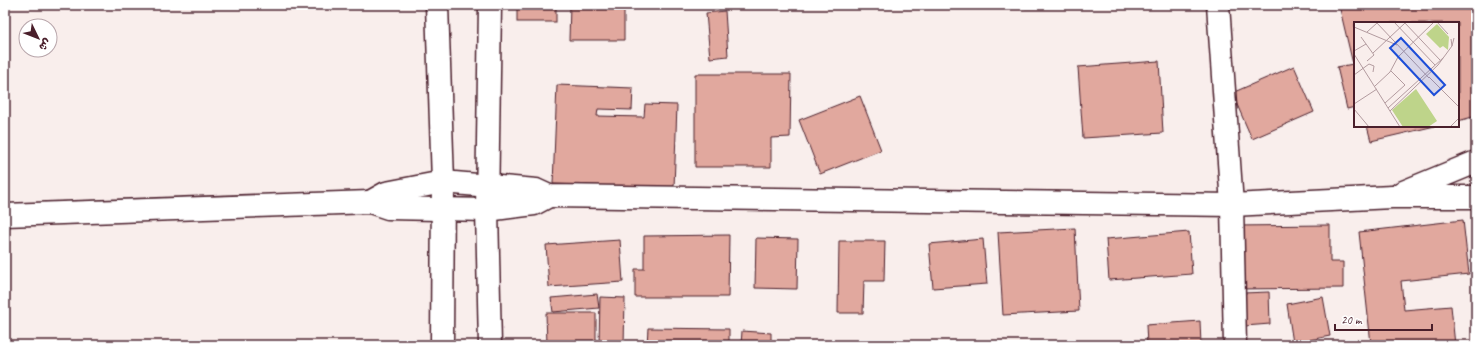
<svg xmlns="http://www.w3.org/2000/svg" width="1481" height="350" font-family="Caveat,'Playpen Sans Arabic',sans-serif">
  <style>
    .building { fill: #e1a89e; stroke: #4a1f2b }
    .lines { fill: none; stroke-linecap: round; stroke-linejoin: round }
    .minor-casing { stroke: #4a1f2b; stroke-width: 25 }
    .tertiary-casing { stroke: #4a1f2b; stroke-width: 25 }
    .minor { stroke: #fff; stroke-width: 22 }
    .tertiary { stroke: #fff; stroke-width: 22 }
    .inset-road { fill: none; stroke: #b39b9f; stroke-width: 1 }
    .view { fill: #1d4ed8; fill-opacity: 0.15; stroke: #1d4ed8; stroke-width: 2 }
    .inset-edge { fill: none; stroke: #4a1f2b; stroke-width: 2 }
  </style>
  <rect width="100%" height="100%" fill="#f9eeec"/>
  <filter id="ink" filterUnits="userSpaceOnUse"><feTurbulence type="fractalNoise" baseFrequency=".025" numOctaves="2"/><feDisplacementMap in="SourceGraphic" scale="8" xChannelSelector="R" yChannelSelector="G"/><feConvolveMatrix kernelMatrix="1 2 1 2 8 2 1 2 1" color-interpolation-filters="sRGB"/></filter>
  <g filter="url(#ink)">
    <g class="building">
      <rect x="517" y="5" width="39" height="17"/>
      <path d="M570 5H624V40H569Z"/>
      <path d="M1025 5H1090V7L1025 8Z"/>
      <path d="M1339 5H1476V116L1458 121V23H1355V107L1347 109 1337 67 1353 64Z"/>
      <path d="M725 11 728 56 710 58 706 13Z"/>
      <path d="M1159 61 1163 133 1083 138 1078 67Z"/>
      <path d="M1294 66 1314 112 1252 139 1232 93Z"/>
      <path d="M695 74H791L790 137 771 138V167H695Z"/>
      <path d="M557 85 633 88 632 110 598 109 597 116 644 117 645 104 677 105 674 188 553 184Z"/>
      <path d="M860 96 881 150 820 174 799 120Z"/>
      <path d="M1367 126H1435L1371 141Z"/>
      <path d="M1463 220 1469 274 1401 281 1404 310 1451 306 1455 345H1364L1371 344 1359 232Z"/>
      <path d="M1330 225V262H1343V288L1235 289V226Z"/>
      <path d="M1075 228 1079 311 1003 315 998 232Z"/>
      <path d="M1189 232 1192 274 1109 280 1106 239Z"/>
      <path d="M729 235 728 297H635V269H644V236Z"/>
      <path d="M756 238 798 239 797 289 755 288Z"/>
      <path d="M983 239 987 284 933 288 929 244Z"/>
      <path d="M620 240 623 282 549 287 546 245Z"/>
      <path d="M839 241H885L884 281H864L863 313H838Z"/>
      <path d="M1269 292 1270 324 1245 326 1243 293Z"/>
      <path d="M597 294 599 308 553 312 551 298Z"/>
      <path d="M600 297 625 298 624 345H599Z"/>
      <path d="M1323 297 1330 336 1293 343 1287 304Z"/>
      <path d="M546 313H596V345H547Z"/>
      <path d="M1200 321 1201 345H1147L1146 325Z"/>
      <path d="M648 328 729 329V345H647Z"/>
      <path d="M742 331 771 333V345H741Z"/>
      <path d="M1256 344 1322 345H1256Z"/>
    </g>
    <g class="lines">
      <g class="minor-casing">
        <g id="minor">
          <path d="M1218 5 1232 205 1235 345"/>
          <path d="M1401 193 1476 162"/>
          <path d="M370 202 386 193 443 182 536 190 549 196 1232 205 1392 197H1476"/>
          <path d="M5 215 370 202 388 208 487 210 534 204 549 196"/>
        </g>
      </g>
      <g class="tertiary-casing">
        <g id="tertiary">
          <path d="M437 5 443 182 442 345"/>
          <path d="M490 345 487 210 490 5"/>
        </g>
      </g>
      <use href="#minor" class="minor"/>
      <use href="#tertiary" class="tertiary"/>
    </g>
  </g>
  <g transform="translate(1354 22)">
    <rect width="105" height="105" fill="#f9eeec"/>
    <path d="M83 2 95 15 94 28 89 24 86 26 72 12ZM62 67 83 99 74 105H49L38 88Z" fill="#bed48a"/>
    <path class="inset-road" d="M22 0 75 56M40 0 81 43M50 0 86 38M83 0 94 12M0 5 43 23M13 10 23 1M7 15 20 33 13 39M97 17 98 24 100 16M0 29 12 22M19 31 51 1M0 32 46 105M0 53 15 42 20 44 19 50M75 55 105 85M21 64 36 50 44 35 80 0M31 81 51 63 37 49M0 82 23 67M34 86 89 36M0 87 15 105M36 89 84 43 98 24M96 105 105 96"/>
    <path class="view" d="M47 16 91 63 80 73 36 26Z"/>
    <rect width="105" height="105" class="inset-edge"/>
  </g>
  <rect width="1481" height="350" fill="none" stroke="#fff" stroke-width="20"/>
  <rect x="10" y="10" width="1461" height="330" fill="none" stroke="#4a1f2b" stroke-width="1.5" filter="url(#ink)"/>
  <g transform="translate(38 38) rotate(133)"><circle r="19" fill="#ffffff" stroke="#b7a5aa"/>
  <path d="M0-3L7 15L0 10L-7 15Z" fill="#4a1f2b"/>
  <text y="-6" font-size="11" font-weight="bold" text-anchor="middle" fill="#4a1f2b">ش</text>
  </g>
  <path d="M1335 324v6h97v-6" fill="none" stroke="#4a1f2b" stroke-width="2"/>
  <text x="1341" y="324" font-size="12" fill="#4a1f2b" stroke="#ffffff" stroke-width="3" paint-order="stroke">20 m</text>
</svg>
